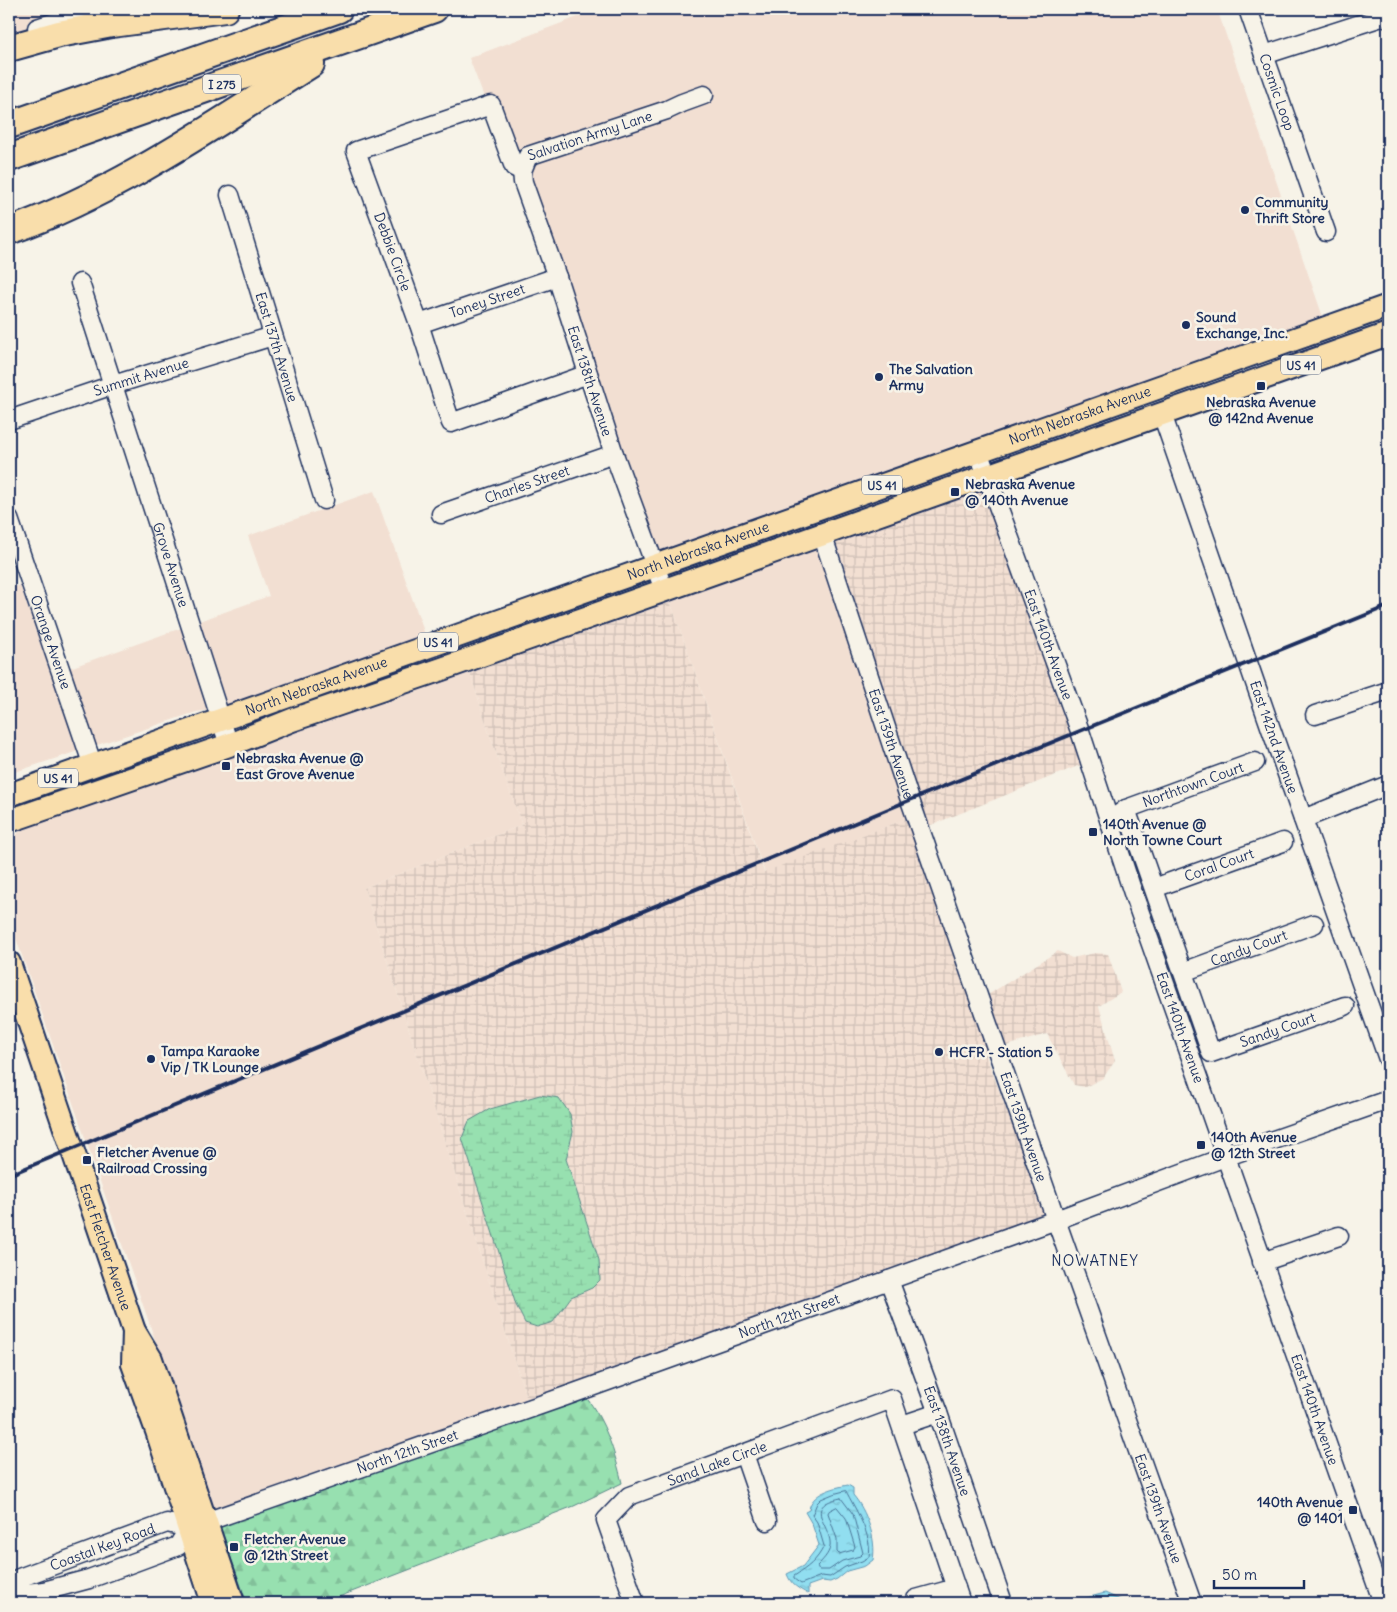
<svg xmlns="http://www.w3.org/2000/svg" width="1397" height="1612" font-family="Delius,sans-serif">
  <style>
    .built { fill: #f2dfd2 }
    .industrial { fill: url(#industrial-grid); fill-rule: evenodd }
    .forest { fill: url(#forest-firs); stroke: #598887 }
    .wetland { fill: url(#wetland-marsh); stroke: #598887 }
    .water { fill: url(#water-ripples); stroke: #6298b6 }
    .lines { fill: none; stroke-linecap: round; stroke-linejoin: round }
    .shore { stroke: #4a7598; stroke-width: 1 }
    .minor-casing { stroke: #1b2f5e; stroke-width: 21 }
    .major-casing { stroke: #1b2f5e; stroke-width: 26 }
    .highway-casing { stroke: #1b2f5e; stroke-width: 30 }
    .minor { stroke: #f7f3e8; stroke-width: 18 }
    .major { stroke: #f9deab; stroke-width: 22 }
    .highway { stroke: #f9deab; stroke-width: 26 }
    .rail { stroke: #1b2f5e; stroke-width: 4 }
    .poi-dot { fill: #1b2f5e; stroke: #f7f3e8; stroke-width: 2 }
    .labels { text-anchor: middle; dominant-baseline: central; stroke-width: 5; stroke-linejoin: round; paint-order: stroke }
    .shield { fill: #f7f3e8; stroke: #5d6a87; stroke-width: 1 }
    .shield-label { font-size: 12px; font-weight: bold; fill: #1b2f5e }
    .street-label { font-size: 14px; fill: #1b2f5e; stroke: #f7f3e8 }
    .poi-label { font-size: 14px; font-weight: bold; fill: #1b2f5e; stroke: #f7f3e8; text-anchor: start }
    .neighbourhood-label { font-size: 15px; letter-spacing: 1px; fill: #1b2f5e; stroke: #f7f3e8 }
  </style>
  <defs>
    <pattern id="industrial-grid" width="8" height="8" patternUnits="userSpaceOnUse" patternTransform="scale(1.25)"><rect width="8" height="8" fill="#f2dfd2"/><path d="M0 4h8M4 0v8" fill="none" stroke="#cfc0b7"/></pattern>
    <pattern id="forest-firs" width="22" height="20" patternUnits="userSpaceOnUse" patternTransform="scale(1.25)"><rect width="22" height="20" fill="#97e0b0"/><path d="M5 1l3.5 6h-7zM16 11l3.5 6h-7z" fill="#82c09a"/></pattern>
    <pattern id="wetland-marsh" width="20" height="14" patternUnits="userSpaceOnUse" patternTransform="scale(1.25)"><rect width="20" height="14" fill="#97e0b0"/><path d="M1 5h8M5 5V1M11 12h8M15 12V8" fill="none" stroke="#82c09a"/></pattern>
    <pattern id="water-ripples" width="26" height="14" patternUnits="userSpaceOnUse" patternTransform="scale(1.25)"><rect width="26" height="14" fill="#91def0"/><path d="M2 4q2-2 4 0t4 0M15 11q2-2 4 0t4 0" fill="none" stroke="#7cbfd0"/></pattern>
  </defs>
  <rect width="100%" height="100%" fill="#f7f3e8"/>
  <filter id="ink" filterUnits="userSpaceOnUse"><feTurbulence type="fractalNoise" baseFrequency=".02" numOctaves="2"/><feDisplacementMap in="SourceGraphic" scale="10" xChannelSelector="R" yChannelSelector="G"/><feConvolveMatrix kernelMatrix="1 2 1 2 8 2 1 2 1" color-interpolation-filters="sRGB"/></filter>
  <g filter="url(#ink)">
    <g class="built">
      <path d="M9 9H70L73 18 9 34Z"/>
      <path d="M599 9H1217L1325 323 660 558 620 452 530 180 529 172 533 161 713 99 709 87 680 97 519 160 485 100 469 58Z"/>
      <path d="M952 467 956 480 668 581 664 569Z"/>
      <path d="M374 491 427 640 225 707 197 622 269 596 248 536Z"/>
      <path d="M817 543 909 818 765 873 668 595Z"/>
      <path d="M20 585 51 674 54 673 81 750 9 774V589Z"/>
      <path d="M184 627 211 710 196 712 94 746 67 669Z"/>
      <path d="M468 666 490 736 522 825 364 888 528 1403 215 1513 9 918V842L24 827 129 788 266 743 277 732Z"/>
    </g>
    <g class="industrial">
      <path d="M978 485 989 509 1083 764 926 827 831 538Z"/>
      <path d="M668 595 764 872 909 818 990 1051 985 1053 1047 1217 528 1403 364 888 522 825 490 736 468 666ZM573 1133 566 1159 599 1260 592 1288 571 1297 553 1322 525 1323 516 1305 510 1288 502 1258 462 1138Z"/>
      <path d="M1058 951 1072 958 1095 953 1108 954 1121 992 1099 1006 1115 1061 1103 1078 1085 1087 1074 1085 1047 1034 1003 1047 986 996Z"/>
    </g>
    <path class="forest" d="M585 1396C605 1420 615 1453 622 1483L574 1506 323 1603H247L220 1527 370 1472Z"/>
    <path class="wetland" d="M540 1095 559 1098 570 1114 573 1132 566 1159 599 1260 600 1280 592 1288 571 1297 553 1322 537 1327 525 1323 516 1305 462 1138 469 1121 490 1109Z"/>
    <g class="water">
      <path d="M848 1485 853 1488V1495C866 1510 877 1539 873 1560L865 1566 847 1571 837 1579 830 1582 822 1581 808 1586V1594C798 1588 791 1585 787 1574L803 1566 819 1545 812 1524 805 1512 809 1510C811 1493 833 1488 848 1485Z"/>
      <path d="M1105 1593 1127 1603H1077L1086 1598Z"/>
    </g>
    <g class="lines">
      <g class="shore">
        <path d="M846 1491C854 1507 873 1536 869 1557L862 1561 845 1567 830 1577 821 1576 801 1584 794 1579V1576C807 1568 817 1561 824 1546L817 1522 812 1515 817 1503 821 1499 833 1494Z"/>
        <path d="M841 1498 853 1514 863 1553 860 1556 842 1561 829 1570H819L817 1566C822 1561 829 1554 830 1547 833 1526 800 1506 841 1498Z"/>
        <path d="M837 1507 846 1518 855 1547 853 1550 839 1554 837 1552V1539L828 1513 829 1511Z"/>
      </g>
      <g class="minor-casing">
        <g id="minor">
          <path id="s1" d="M1248 9 1326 232"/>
          <path d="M37 28 94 9"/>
          <path d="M1264 55 1388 15"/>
          <path id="s2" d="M522 171 514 167 491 105 356 151 419 324 451 423 588 374"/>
          <path id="s3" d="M230 195 324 500"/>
          <path id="s4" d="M80 283 229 745"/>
          <path id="s5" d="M419 324 557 277"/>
          <path id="s6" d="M1162 414 1271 729 1388 1059"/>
          <path id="s7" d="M9 420 113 385 273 336"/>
          <path id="s8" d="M978 451 1080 731 1133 893 1383 1603"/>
          <path id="s9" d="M441 514 614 454"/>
          <path id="s10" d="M9 519 93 766"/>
          <path id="s11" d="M822 534 910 800 1056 1220 1192 1603"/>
          <path id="s12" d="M664 590 614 454 557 277 523 182 522 171 528 156 667 110 682 103 704 95"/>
          <path d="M1315 715 1388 691"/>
          <path id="s13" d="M1126 809 1211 1053 1345 1006"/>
          <path id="s14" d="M1119 814 1126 809 1255 762"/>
          <path d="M1303 819 1388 785"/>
          <path id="s15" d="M1154 888 1283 842"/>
          <path id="s16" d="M1183 972 1314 924"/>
          <path d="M1262 1262 1339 1236"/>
          <path id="s17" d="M889 1280 938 1413 1003 1603"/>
          <path d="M902 1425 938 1413"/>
          <path d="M744 1454 767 1521"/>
          <path id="s18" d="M194 1526 566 1396 1056 1220 1225 1157 1388 1100"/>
          <path d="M11 1595 44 1591 89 1579 178 1546 189 1528"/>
          <path d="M916 1599 956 1588"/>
          <path id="s19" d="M13 1603 11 1595 19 1578 167 1523 189 1528"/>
          <path id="s20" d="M635 1603 606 1520 629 1496 892 1399 961 1603"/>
        </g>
      </g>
      <g class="major-casing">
        <g id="major">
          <path id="s21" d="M9 795 1388 306"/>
          <path d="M9 821 229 745 292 720 442 669 1388 334"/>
          <path id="s22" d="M9 963 134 1331 151 1359 233 1603"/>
          <path d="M134 1331 133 1364 157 1431 213 1603"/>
        </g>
      </g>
      <g class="highway-casing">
        <g id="highway">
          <path d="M9 48 59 34 112 24 225 9"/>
          <path d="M9 125 339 9"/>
          <path d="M9 158 434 9"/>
          <path d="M9 231C118 192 214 125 311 64"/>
        </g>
      </g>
      <use href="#minor" class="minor"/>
      <use href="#major" class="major"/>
      <use href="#highway" class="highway"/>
      <path class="rail" d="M9 1175 910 800 1388 606"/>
    </g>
  </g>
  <g class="poi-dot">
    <circle cx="1245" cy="210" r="5"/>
    <circle cx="1186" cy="325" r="5"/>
    <circle cx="879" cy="377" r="5"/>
    <rect x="1256" y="381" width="10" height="10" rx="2.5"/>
    <rect x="950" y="487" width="10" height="10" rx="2.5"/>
    <rect x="221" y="761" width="10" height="10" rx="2.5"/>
    <rect x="1088" y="827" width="10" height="10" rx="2.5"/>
    <circle cx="939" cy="1052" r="5"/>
    <circle cx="151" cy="1059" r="5"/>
    <rect x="1196" y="1140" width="10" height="10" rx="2.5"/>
    <rect x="82" y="1155" width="10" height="10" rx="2.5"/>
    <rect x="1348" y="1505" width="10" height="10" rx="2.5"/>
    <rect x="229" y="1542" width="10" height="10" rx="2.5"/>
  </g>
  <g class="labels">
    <g class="shield">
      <rect x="203" y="74.5" width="38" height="19" rx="4"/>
      <rect x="1281" y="355.5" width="40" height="19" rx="4"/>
      <rect x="862" y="475.5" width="40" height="19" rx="4"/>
      <rect x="418" y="632.5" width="40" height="19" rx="4"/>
      <rect x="38" y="768.5" width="40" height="19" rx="4"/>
    </g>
    <g class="shield-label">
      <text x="222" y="84">I 275</text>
      <text x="1301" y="365">US 41</text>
      <text x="882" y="485">US 41</text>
      <text x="438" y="642">US 41</text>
      <text x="58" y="778">US 41</text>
    </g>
    <g class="street-label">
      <text stroke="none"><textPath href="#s1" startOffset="88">Cosmic Loop</textPath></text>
      <text stroke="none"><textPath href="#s12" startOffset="524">Salvation Army Lane</textPath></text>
      <text stroke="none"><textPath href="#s2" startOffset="325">Debbie Circle</textPath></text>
      <text stroke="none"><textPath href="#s5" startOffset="72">Toney Street</textPath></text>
      <text stroke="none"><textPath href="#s3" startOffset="159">East 137th Avenue</textPath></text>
      <text stroke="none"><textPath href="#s7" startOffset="139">Summit Avenue</textPath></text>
      <text transform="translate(590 381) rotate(72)">East 138th Avenue</text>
      <text stroke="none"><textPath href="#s21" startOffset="1136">North Nebraska Avenue</textPath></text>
      <text stroke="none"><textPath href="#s9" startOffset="91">Charles Street</textPath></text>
      <text stroke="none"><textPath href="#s21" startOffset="731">North Nebraska Avenue</textPath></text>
      <text stroke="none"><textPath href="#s4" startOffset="296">Grove Avenue</textPath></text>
      <text stroke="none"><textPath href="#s10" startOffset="130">Orange Avenue</textPath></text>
      <text stroke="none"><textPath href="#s8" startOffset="206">East 140th Avenue</textPath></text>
      <text stroke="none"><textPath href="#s21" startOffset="326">North Nebraska Avenue</textPath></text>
      <text stroke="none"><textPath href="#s6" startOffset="342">East 142nd Avenue</textPath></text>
      <text stroke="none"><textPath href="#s11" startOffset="221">East 139th Avenue</textPath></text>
      <text stroke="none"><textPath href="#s14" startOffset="80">Northtown Court</textPath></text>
      <text stroke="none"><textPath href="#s15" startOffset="69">Coral Court</textPath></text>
      <text stroke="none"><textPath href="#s16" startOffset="70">Candy Court</textPath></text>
      <text stroke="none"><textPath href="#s8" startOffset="611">East 140th Avenue</textPath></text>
      <text stroke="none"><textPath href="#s13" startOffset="329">Sandy Court</textPath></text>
      <text stroke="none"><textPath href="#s11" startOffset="626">East 139th Avenue</textPath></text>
      <text stroke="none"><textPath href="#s22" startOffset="300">East Fletcher Avenue</textPath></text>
      <text stroke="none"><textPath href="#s18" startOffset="631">North 12th Street</textPath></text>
      <text stroke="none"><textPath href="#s8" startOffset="1016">East 140th Avenue</textPath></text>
      <text stroke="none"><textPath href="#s17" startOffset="171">East 138th Avenue</textPath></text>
      <text stroke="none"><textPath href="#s18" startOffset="226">North 12th Street</textPath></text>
      <text stroke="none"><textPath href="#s20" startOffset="215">Sand Lake Circle</textPath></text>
      <text stroke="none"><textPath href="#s11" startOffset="1031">East 139th Avenue</textPath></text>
      <text stroke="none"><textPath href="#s19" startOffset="116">Coastal Key Road</textPath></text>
    </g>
    <g class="poi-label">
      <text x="1255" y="202">Community<tspan x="1255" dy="16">Thrift Store</tspan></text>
      <text x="1196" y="317">Sound<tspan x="1196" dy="16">Exchange, Inc.</tspan></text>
      <text x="889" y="369">The Salvation<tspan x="889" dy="16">Army</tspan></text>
      <text x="1261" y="402" text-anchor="middle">Nebraska Avenue<tspan x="1261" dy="16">@ 142nd Avenue</tspan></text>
      <text x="965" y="484">Nebraska Avenue<tspan x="965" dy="16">@ 140th Avenue</tspan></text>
      <text x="236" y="758">Nebraska Avenue @<tspan x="236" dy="16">East Grove Avenue</tspan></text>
      <text x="1103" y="824">140th Avenue @<tspan x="1103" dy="16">North Towne Court</tspan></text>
      <text x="161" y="1051">Tampa Karaoke<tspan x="161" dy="16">Vip / TK Lounge</tspan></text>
      <text x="949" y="1052">HCFR - Station 5</text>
      <text x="1211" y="1137">140th Avenue<tspan x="1211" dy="16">@ 12th Street</tspan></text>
      <text x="97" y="1152">Fletcher Avenue @<tspan x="97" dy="16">Railroad Crossing</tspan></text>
      <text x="1343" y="1502" text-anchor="end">140th Avenue<tspan x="1343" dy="16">@ 1401</tspan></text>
      <text x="244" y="1539">Fletcher Avenue<tspan x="244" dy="16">@ 12th Street</tspan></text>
    </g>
    <g class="neighbourhood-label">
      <text x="1095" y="1260">NOWATNEY</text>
    </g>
  </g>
  <rect width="1397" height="1612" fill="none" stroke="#f7f3e8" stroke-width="30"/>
  <rect x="15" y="15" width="1367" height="1582" fill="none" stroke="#1b2f5e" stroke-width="2" filter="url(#ink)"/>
  <path d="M1214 1580v8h90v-8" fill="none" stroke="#1b2f5e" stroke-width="2.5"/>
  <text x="1222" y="1580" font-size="15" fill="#1b2f5e" stroke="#f7f3e8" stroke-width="4" paint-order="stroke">50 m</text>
</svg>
